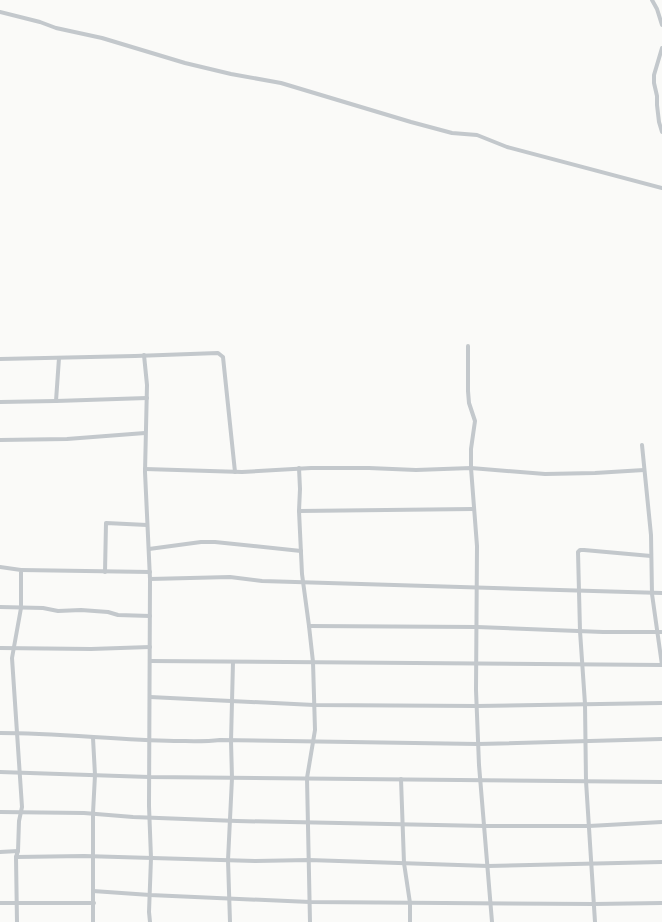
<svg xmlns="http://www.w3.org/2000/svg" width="662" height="922" font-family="Manrope,sans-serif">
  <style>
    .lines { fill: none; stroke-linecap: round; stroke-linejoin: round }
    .minor { stroke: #c3c8cc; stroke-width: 4 }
  </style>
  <rect width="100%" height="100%" fill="#fafaf8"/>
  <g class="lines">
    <g class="minor">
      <path d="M652 0 657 9 662 25"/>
      <path d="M0 12 40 22 56 28 102 38 185 63 231 74 281 83 411 122 452 133 477 135 507 147 662 188"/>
      <path d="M662 48 654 75V83L657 96V105L659 122 662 132"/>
      <path d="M468 346V391L469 403 475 421 471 449V468L477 546 476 690 479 765 492 922"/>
      <path d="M144 355 147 385 145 472 150 579 230 577 262 581 662 593"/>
      <path d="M0 359 135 356 218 353 223 357 235 472"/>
      <path d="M56 401 59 358"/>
      <path d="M0 402 56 401 147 398"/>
      <path d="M0 440 67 439 145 433"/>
      <path d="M642 445 651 535 652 594 662 665"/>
      <path d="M299 468 300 489 299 511 302 574 309 626 313 662 315 730 307 778 310 922"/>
      <path d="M145 469 242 472 311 468H369L416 470 471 468 545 474 595 473 644 470"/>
      <path d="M299 511 473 509"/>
      <path d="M149 549 201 542H215L301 551"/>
      <path d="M0 567 21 570V608L12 658 22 807 19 821 18 851"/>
      <path d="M21 570 150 572"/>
      <path d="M105 572 106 523 147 525"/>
      <path d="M150 579 149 806 151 858 149 912 150 922"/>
      <path d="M0 607 43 608 58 611 81 610 108 612 118 615 150 616"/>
      <path d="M309 626 477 627 603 632H662"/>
      <path d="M0 648 91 649 150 647"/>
      <path d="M150 661 662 665"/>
      <path d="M150 697 314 705 477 706 662 703"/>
      <path d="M0 733C58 733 116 740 174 741 189 741 204 742 220 740L478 744 662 739"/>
      <path d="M93 738 95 775 93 813V922"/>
      <path d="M0 772 149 777 662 782"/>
      <path d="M401 779 404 863 410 903V922"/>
      <path d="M0 812 84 813 133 817 237 821 485 826H589L662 822"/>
      <path d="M0 852 18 851 16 857 84 856 255 861 309 860 488 866 662 862"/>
      <path d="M16 857 17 922"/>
      <path d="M93 891 150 895 310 902 594 904 662 903"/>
      <path d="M0 903H94"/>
      <path d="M230 922 228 860 232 778 231 741 233 662"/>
      <path d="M595 922 586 781 585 704 580 631 578 552 580 550H584L651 556"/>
    </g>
  </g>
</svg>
